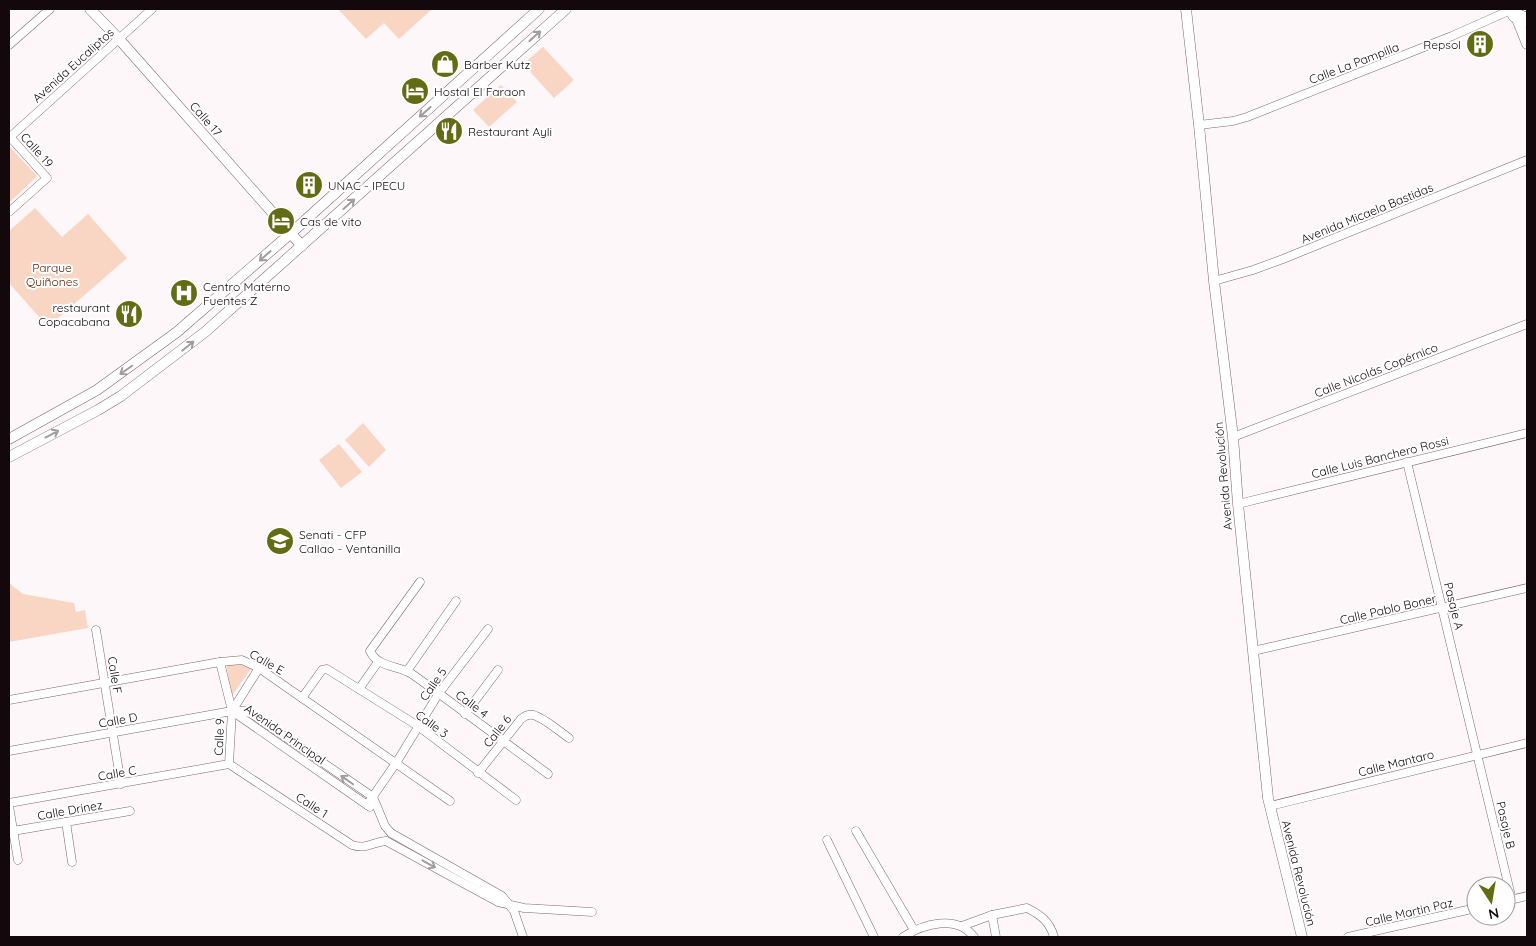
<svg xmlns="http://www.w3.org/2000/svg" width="1536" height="946" font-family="Quicksand,sans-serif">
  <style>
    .green { fill: #f9d5c4 }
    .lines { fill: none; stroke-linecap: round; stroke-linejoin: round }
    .street-casing { stroke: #83646e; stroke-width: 9 }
    .secondary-casing { stroke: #83646e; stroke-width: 11 }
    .highway-casing { stroke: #83646e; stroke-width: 15 }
    .street { stroke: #fff; stroke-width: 8 }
    .secondary { stroke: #fff; stroke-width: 10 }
    .highway { stroke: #fff; stroke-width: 14 }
    .oneway { stroke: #a19c9e }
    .labels { text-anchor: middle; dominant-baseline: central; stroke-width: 4; stroke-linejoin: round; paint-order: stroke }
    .poi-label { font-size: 12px; fill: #13080c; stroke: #fff; text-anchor: start }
    .street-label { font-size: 12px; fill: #13080c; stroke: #fff }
    .park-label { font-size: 12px; fill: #5a2202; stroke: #fff }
  </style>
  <rect width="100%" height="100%" fill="#fef7f9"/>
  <g class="green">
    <path d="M338 9H432L399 39 384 23 366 39Z"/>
    <path d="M543 47 574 80 554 98 523 64Z"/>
    <path d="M501 85 517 102 489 127 473 110Z"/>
    <path d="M9 146 37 176 9 203Z"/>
    <path d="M35 208 62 237 88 214 127 258 48 327 9 283V231Z"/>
    <path d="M363 423 386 450 369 467 345 440Z"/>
    <path d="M339 444 362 472 341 488 319 460Z"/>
    <path d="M9 583 23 594 74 603 76 612 85 610 88 628 9 642Z"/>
    <path d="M236 661 248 665 251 669 233 694H232L226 663Z"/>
  </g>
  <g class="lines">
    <g class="street-casing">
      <g id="street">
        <path d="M9 45 50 9"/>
        <path d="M1199 125 1233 121 1247 117 1452 36 1513 9"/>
        <path d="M9 138 152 9"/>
        <path d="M9 212 47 178 10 137"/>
        <path d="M1214 281 1253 270 1283 259 1527 160"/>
        <path d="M1233 437 1527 324"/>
        <path d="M1407 462 1512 900"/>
        <path d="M1238 504 1527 433"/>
        <path d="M420 582 370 651C378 668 398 665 412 674 458 707 503 741 548 774"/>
        <path d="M96 630 121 784"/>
        <path d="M1253 651 1527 588"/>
        <path d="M220 662 232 711 229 764"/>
        <path d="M407 671 456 601"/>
        <path d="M359 689 378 662"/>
        <path d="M302 698 322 670 327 669 418 726 516 800"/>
        <path d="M9 700 220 662 242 660 259 668 450 801"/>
        <path d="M232 711 370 807"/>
        <path d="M232 711 259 668"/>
        <path d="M465 714 498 670"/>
        <path d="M9 751 232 711H244L252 714 373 797 385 826 391 833 502 896 514 911 523 937"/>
        <path d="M229 764 352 845C367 850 372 842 386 841"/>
        <path d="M478 773 521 719C525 716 528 714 533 715 543 717 560 732 569 738"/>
        <path d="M9 803 229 764"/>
        <path d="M367 805 396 763 439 693 488 629"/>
        <path d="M9 806 18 860"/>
        <path d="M1270 806 1527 743"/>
        <path d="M66 822 72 862"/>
        <path d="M13 831 130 811"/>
        <path d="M856 831 914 930"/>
        <path d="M827 840 874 937"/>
        <path d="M386 841 498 902 524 908 592 912"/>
        <path d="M1506 901 1527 896"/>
        <path d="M992 915 996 937"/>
        <path d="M962 926 992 915 1027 908C1041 915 1050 922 1054 937"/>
        <path d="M903 937C923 924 957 914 974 937"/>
        <path d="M1348 937 1476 908"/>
      </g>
    </g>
    <g class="secondary-casing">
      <g id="secondary">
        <path d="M90 9 119 39 302 246"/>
        <path d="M1186 9 1199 125 1214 281 1233 437 1238 504 1268 798 1302 937"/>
        <path d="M1513 9 1527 44"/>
        <path d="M9 439 97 390 177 332 290 234 539 9"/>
        <path d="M9 457 98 410 121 396 205 332 566 9"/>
      </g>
    </g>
    <g class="highway-casing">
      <path id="highway" d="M1515 15 1527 20"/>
    </g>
    <use href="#street" class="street"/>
    <use href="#secondary" class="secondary"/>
    <use href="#highway" class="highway"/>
  </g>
  <defs><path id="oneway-shaft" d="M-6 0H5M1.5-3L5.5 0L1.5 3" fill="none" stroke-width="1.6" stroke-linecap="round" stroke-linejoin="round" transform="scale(1.25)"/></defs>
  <g class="oneway">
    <use href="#oneway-shaft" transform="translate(535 36) rotate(-42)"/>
    <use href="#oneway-shaft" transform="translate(425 112) rotate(138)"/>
    <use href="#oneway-shaft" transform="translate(349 204) rotate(-42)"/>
    <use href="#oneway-shaft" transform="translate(265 256) rotate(139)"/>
    <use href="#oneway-shaft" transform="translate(188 346) rotate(-39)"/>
    <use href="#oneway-shaft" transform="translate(126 370) rotate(145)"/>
    <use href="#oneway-shaft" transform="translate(52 434) rotate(-28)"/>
    <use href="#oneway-shaft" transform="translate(347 780) rotate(-145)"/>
    <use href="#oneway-shaft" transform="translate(429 864) rotate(29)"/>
  </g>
  <defs>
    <g id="building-disc" transform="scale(1.4375)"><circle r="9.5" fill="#616c13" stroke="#fff"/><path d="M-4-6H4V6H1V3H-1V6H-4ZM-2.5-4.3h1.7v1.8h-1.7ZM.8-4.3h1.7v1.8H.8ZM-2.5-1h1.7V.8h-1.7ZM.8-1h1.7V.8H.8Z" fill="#fff"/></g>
    <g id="shop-disc" transform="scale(1.4375)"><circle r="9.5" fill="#616c13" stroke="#fff"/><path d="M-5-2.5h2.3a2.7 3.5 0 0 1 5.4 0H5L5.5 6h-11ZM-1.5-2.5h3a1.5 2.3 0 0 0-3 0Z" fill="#fff"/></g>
    <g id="hotel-disc" transform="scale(1.4375)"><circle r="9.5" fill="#616c13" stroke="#fff"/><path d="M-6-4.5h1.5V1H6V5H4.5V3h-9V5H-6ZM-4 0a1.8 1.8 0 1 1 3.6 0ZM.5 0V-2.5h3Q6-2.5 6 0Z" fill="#fff"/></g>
    <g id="restaurant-disc" transform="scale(1.4375)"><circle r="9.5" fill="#616c13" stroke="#fff"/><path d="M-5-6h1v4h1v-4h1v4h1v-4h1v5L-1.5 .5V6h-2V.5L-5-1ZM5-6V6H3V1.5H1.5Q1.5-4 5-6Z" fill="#fff"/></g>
    <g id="hospital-disc" transform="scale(1.4375)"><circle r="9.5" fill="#616c13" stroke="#fff"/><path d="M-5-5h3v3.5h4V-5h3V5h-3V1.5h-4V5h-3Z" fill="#fff"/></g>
    <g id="university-disc" transform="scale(1.4375)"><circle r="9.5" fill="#616c13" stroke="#fff"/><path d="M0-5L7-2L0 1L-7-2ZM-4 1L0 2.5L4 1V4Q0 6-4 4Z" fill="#fff"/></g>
  </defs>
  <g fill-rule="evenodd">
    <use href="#building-disc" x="1480" y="44"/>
    <use href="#shop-disc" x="445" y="64"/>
    <use href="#hotel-disc" x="415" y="91"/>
    <use href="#restaurant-disc" x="449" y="131"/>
    <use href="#building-disc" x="309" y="185"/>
    <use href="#hotel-disc" x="281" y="221"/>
    <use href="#hospital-disc" x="184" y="293"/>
    <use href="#restaurant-disc" x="129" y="314"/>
    <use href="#university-disc" x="280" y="541"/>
  </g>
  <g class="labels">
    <g class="poi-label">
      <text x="1461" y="44" text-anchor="end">Repsol</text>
      <text x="464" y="64">Barber Kutz</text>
      <text x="434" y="91">Hostal El Faraon</text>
      <text x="468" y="131">Restaurant Ayli</text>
      <text x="328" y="185">UNAC - IPECU</text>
      <text x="300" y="221">Cas de vito</text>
      <text x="203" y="286">Centro Materno<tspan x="203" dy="14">Fuentes Z</tspan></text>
      <text x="110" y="307" text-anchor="end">restaurant<tspan x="110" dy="14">Copacabana</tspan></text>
      <text x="299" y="534">Senati - CFP<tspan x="299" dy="14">Callao - Ventanilla</tspan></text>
    </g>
    <g class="street-label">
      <text transform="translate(1354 63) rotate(-21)">Calle La Pampilla</text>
      <text transform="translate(73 65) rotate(-42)">Avenida Eucaliptos</text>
      <text transform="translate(206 119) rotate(49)">Calle 17</text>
      <text transform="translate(37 150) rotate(48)">Calle 19</text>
      <text transform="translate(1367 213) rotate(-22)">Avenida Micaela Bastidas</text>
      <text transform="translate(1376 370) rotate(-21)">Calle Nicolás Copérnico</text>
      <text transform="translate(1380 457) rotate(-14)">Calle Luis Banchero Rossi</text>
      <text transform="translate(1223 476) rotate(-95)">Avenida Revolución</text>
      <text transform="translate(1454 606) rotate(76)">Pasaje A</text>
      <text transform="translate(1388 609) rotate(-13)">Calle Pablo Boner</text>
      <text transform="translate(267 662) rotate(30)">Calle E</text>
      <text transform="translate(115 675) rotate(81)">Calle F</text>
      <text transform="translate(433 684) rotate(-55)">Calle 5</text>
      <text transform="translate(472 704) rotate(37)">Calle 4</text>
      <text transform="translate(118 720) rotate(-10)">Calle D</text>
      <text transform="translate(432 724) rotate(36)">Calle 3</text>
      <text transform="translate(497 731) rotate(-52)">Calle 6</text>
      <text transform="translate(285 734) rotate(35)">Avenida Principal</text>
      <text transform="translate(219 737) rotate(-88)">Calle 9</text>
      <text transform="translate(1396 763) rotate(-14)">Calle Mantaro</text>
      <text transform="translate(117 773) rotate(-10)">Calle C</text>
      <text transform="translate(312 805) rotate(33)">Calle 1</text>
      <text transform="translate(70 810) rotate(-10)">Calle Drinez</text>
      <text transform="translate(1506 825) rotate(77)">Pasaje B</text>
      <text transform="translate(1299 873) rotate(76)">Avenida Revolución</text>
      <text transform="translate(1409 912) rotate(-13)">Calle Martin Paz</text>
    </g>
    <g class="park-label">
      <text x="52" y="267">Parque<tspan x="52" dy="14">Quiñones</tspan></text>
    </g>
  </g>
  <rect width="1536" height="946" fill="none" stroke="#13080c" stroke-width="20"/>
  <g transform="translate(1491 901) rotate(168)"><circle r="24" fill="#ffffff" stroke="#a19c9e"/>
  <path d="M0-4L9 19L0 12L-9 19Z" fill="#616c13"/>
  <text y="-8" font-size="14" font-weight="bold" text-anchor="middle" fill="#13080c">N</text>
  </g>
</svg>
